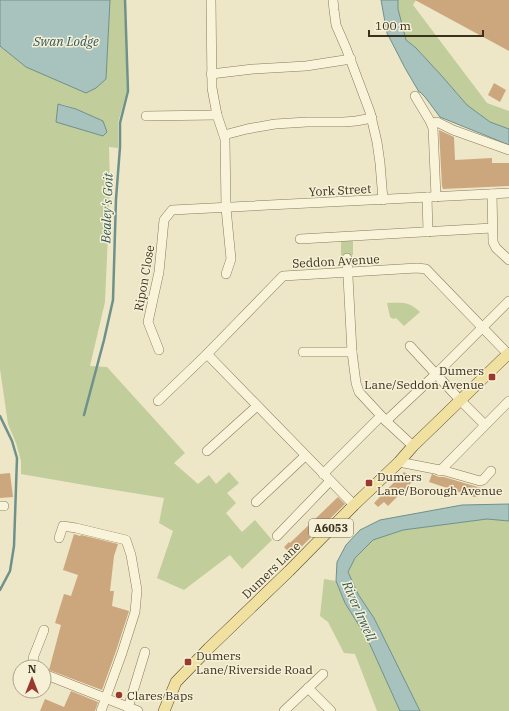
<svg xmlns="http://www.w3.org/2000/svg" width="509" height="711" font-family="'IBM Plex Serif',serif">
  <style>
    .green { fill: #c1cd9a; fill-rule: evenodd }
    .water { fill: #a8c2bd; stroke: #6e918c }
    .lines { fill: none; stroke-linecap: round; stroke-linejoin: round }
    .stream { stroke: #6e918c; stroke-width: 2.5 }
    .building { fill: #cca77d }
    .minor-casing { stroke: #8a7a5c; stroke-width: 10 }
    .major-casing { stroke: #584730; stroke-width: 12 }
    .minor { stroke: #f9f3da; stroke-width: 9 }
    .major { stroke: #f1e1a0; stroke-width: 11 }
    .poi-dot { fill: #99382c; stroke: #f6f0d6; stroke-width: 1.5 }
    .labels { text-anchor: middle; dominant-baseline: central; stroke-width: 3; stroke-linejoin: round; paint-order: stroke }
    .shield { fill: #f6f0d6; stroke: #726a57; stroke-width: 1 }
    .shield-label { font-size: 11px; font-weight: bold; fill: #3a3020 }
    .street-label { font-size: 12px; fill: #3a3020; stroke: #f6f0d6 }
    .poi-label { font-size: 12px; fill: #3a3020; stroke: #f6f0d6; text-anchor: start }
    .water-label { font-size: 13px; font-style: italic; fill: #2f585a; stroke: #f6f0d6 }
  </style>
  <rect width="100%" height="100%" fill="#eee7c7"/>
  <g class="green">
    <path d="M110 0H124L127 90 118 123V148L109 147 110 188 105 302 90 366 107 367 185 453 174 463 198 484 209 475 216 484 229 472 239 483 227 493 236 503 226 513 242 532 255 520 272 540 242 569 230 555 184 590 157 578 173 531 159 523 164 498 96 487 21 474V461L16 443 8 424 0 369V46L26 67 106 79ZM58 104 65 105 76 109 56 122Z"/>
    <path d="M398 0H416L413 5 487 103 509 111V129L490 122 467 105 441 75 416 48 406 40 398 9Z"/>
    <path d="M341 238H353V255L341 256Z"/>
    <path d="M387 303C403 303 408 301 420 312L404 326 396 318 393 319 390 317Z"/>
    <path d="M487 519 509 521V711H420L374 618 358 594 348 572 355 558 373 540 403 530Z"/>
    <path d="M324 579 336 581 345 603 367 638 400 711H377L355 654 344 653 328 622 320 616Z"/>
  </g>
  <g class="water">
    <path d="M0 0H110L106 79 96 88 86 93 26 67 0 46Z"/>
    <path d="M381 0H398V9L406 40 416 48 441 75 467 105 490 122 509 129V145L440 117 425 97 420 92H419L405 68 387 33Z"/>
    <path d="M58 104 76 109 103 121 107 132 103 136 56 122Z"/>
    <path d="M509 504V521L487 519 403 530 373 540 355 558 348 572 358 594 374 618 420 711H400L367 638 345 603 336 581 337 562 346 545 360 530 380 520 462 505Z"/>
  </g>
  <g class="lines">
    <g class="stream">
      <path d="M84 415 104 340 113 300 116 199 120 147V123L128 91 125 0"/>
      <path d="M0 416 12 441 17 458 14 546 10 571 0 590"/>
    </g>
  </g>
  <g class="building">
    <path d="M415 0H509V51Z"/>
    <path d="M494 83 506 90 500 102 488 95Z"/>
    <path d="M439 130 454 137 455 160 492 158V163H509V186L443 189 442 186Z"/>
    <path d="M404 472 415 479 388 506 384 502 378 507 374 503Z"/>
    <path d="M10 473 13 497 0 498V474Z"/>
    <path d="M432 474 439 477H444L481 488 479 496 474 497 429 482Z"/>
    <path d="M338 497 345 504 292 556 284 547 289 542 290 543Z"/>
    <path d="M74 534 80 536 81 535 118 544 114 556 110 591H114L112 606 129 611 116 651 102 690 49 670 61 625 55 623 64 594 71 596 78 575 63 570Z"/>
    <path d="M71 691 98 702 95 711H40L45 699 64 707Z"/>
  </g>
  <g class="lines">
    <g class="minor-casing">
      <g id="minor">
        <path d="M211 0 212 88 217 115 225 139 226 208 231 259 226 274"/>
        <path d="M333 0 334 10 336 25 346 48 370 112 377 142 380 163 383 200"/>
        <path d="M211 74 253 69 306 66 351 59"/>
        <path d="M415 96 430 121 433 128 436 197"/>
        <path d="M146 116 217 115"/>
        <path d="M432 124 437 122 453 130 509 150"/>
        <path d="M224 135 247 129 275 124 307 122H344L356 121 372 118"/>
        <path d="M492 194 493 242 496 248 509 260"/>
        <path d="M427 197 428 232"/>
        <path d="M300 239 492 228"/>
        <path d="M347 258 352 352 356 383 359 392 386 421 413 446"/>
        <path d="M410 346 460 400 485 425"/>
        <path d="M159 350 148 322 159 272 164 220 172 210 509 193"/>
        <path d="M303 352H352"/>
        <path d="M207 354 354 505"/>
        <path d="M158 401 207 354 283 276 417 268 426 269 509 355"/>
        <path d="M386 421 436 374 509 301"/>
        <path d="M207 451 257 406"/>
        <path d="M399 462 445 471 480 481 483 480 491 471"/>
        <path d="M440 471 509 401"/>
        <path d="M323 474 381 416"/>
        <path d="M256 502 305 456"/>
        <path d="M0 506H4"/>
        <path d="M277 536 330 481"/>
        <path d="M59 538 63 526 76 528 126 540 131 555 137 590 135 612 122 653 101 711"/>
        <path d="M36 667 33 658 44 630"/>
        <path d="M44 674 138 711"/>
        <path d="M308 688 331 711"/>
        <path d="M128 708 145 652"/>
        <path d="M284 711 323 674"/>
      </g>
    </g>
    <g class="major-casing">
      <path id="major" d="M164 711 176 682 209 648 289 571 354 505 399 462 413 446 509 353"/>
    </g>
    <use href="#minor" class="minor"/>
    <use href="#major" class="major"/>
  </g>
  <g class="poi-dot">
    <rect x="488" y="373" width="8" height="8" rx="2"/>
    <rect x="365" y="479" width="8" height="8" rx="2"/>
    <rect x="184" y="658" width="8" height="8" rx="2"/>
    <circle cx="119" cy="695" r="4"/>
  </g>
  <g class="labels">
    <rect class="shield" x="309" y="519" width="44" height="18" rx="3"/>
    <g class="shield-label">
      <text x="331" y="528">A6053</text>
    </g>
    <g class="street-label">
      <text transform="translate(340 190) rotate(-3)">York Street</text>
      <text transform="translate(336 261) rotate(-3)">Seddon Avenue</text>
      <text transform="translate(144 278) rotate(-80)">Ripon Close</text>
      <text transform="translate(271 570) rotate(-44)">Dumers Lane</text>
    </g>
    <g class="poi-label">
      <text x="484" y="370" text-anchor="end">Dumers<tspan x="484" dy="14">Lane/Seddon Avenue</tspan></text>
      <text x="377" y="476">Dumers<tspan x="377" dy="14">Lane/Borough Avenue</tspan></text>
      <text x="196" y="655">Dumers<tspan x="196" dy="14">Lane/Riverside Road</tspan></text>
      <text x="127" y="695">Clares Baps</text>
    </g>
    <g class="water-label">
      <text x="66" y="41">Swan Lodge</text>
      <text transform="translate(107 208) rotate(-88)">Bealey's Goit</text>
      <text transform="translate(359 611) rotate(66)">River Irwell</text>
    </g>
  </g>
  <g transform="translate(32 679)"><circle r="19" fill="#f6f0d6" stroke="#aba38d"/>
  <path d="M0-3L7 15L0 10L-7 15Z" fill="#99382c"/>
  <text y="-6" font-size="11" font-weight="bold" text-anchor="middle" fill="#3a3020">N</text>
  </g>
  <path d="M369 30v6h114v-6" fill="none" stroke="#3a3020" stroke-width="2"/>
  <text x="375" y="30" font-size="12" fill="#3a3020" stroke="#f6f0d6" stroke-width="3" paint-order="stroke">100 m</text>
</svg>
